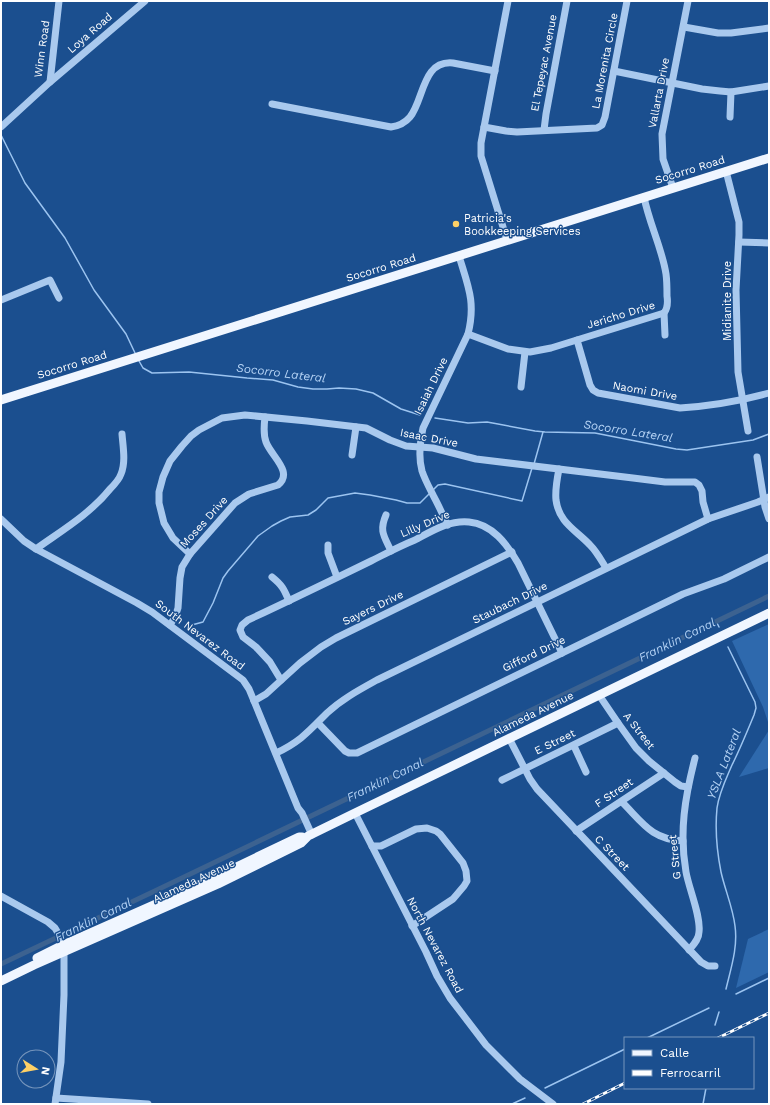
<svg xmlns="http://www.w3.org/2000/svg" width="770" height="1105" font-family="'Work Sans',sans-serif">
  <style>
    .green { fill: #2e69ad }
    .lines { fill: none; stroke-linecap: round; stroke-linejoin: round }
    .stream { stroke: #9cc4f0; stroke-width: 1.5 }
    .canal { stroke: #3c6290; stroke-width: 5 }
    .minor { stroke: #a9c9ee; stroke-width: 7 }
    .major { stroke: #f0f6ff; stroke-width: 9 }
    .rail-casing { stroke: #fff; stroke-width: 3 }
    .rail { stroke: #1b4f8f; stroke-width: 1.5; stroke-dasharray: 4.5; stroke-linecap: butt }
    .poi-dot { fill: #ffd166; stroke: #1b4f8f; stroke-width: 1.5 }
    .labels { text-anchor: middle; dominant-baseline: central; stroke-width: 3; stroke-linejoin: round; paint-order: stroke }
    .street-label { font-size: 11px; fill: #fff; stroke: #1b4f8f }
    .poi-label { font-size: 11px; fill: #fff; stroke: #1b4f8f; text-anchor: start }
    .water-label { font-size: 12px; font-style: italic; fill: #b5d3f5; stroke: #1b4f8f }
  </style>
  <rect width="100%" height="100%" fill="#1b4f8f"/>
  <g class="green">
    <path d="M769 624V725L763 707 732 641Z"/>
    <path d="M769 730V768L739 777Z"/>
    <path d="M769 929V972L736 988 748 939Z"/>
  </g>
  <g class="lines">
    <g class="stream">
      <path d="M1 135 25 183 65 238 94 290 126 334 135 353"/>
      <path d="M139 361 143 368 152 373 189 372 247 378 273 380 298 387 313 389H327L339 388 356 389 373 393 401 409 420 415"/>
      <path d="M435 418 468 423 487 422 498 424 535 431 545 432 595 433 676 449 687 450 753 440 769 434"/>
      <path d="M534 464 543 432"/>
      <path d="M433 490 438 485 445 484 522 501 532 468"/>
      <path d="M716 621 719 627"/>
      <path d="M188 626 203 622 213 603 223 578 228 571 258 536 272 526 281 521 290 517 308 515 316 510 328 498 355 493 370 495 396 500 407 503H420L429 494"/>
      <path d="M726 989C731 968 738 947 735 926 733 908 725 890 721 872 717 852 715 829 717 808 719 793 726 779 732 765 740 749 747 732 754 715L756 708 755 702 728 647"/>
      <path d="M736 994 769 978"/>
      <path d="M715 1025 719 1012"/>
      <path d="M647 1038 709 1008"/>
      <path d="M545 1088 625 1049"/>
      <path d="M512 1104 525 1098"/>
      <path d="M703 1104 706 1088"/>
    </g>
    <path class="canal" d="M1 964 159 889 769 596"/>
    <g class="minor">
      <path d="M684 27 718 33H731L769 28"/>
      <path d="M614 71 702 89 720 91 731 92 769 86"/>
      <path d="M50 82 145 1"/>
      <path d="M272 104 391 127C398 126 405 123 410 117 424 100 422 60 453 63L495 71"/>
      <path d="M730 117 731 92"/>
      <path d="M1 127 50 82 59 1"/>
      <path d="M484 127 506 131 517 132 597 128 602 125 605 117 627 1"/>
      <path d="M544 130 546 114 567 1"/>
      <path d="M726 171 739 222V235L736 290 738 372 748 431"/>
      <path d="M673 188 663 159 662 134 688 1"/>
      <path d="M507 240 481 156V143L508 1"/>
      <path d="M739 242 769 243"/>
      <path d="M1 300 50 280 59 298"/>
      <path d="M664 313 665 335"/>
      <path d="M468 334 508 349 530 352 551 348 664 313C668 308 668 303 667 296 667 289 667 281 666 274 662 248 649 223 644 197"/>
      <path d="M577 340 590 385 593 390 598 393 680 408C710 406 740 401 769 393"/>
      <path d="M521 387 525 352"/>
      <path d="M352 455 356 427"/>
      <path d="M757 457 765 507 769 519"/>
      <path d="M559 469C557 479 555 490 556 500 559 523 576 530 590 545 597 552 601 560 606 568"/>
      <path d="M386 515C379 531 384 536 391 551"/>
      <path d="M1 519 24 541 36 549 137 603 152 612 243 680 249 689 254 701 298 808 302 813 312 835"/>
      <path d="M448 525C443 516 439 506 434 497 430 489 425 480 422 471 418 457 420 442 423 428L468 334C476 302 468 286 459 256"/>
      <path d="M328 545V553L337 577"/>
      <path d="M36 549C61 531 90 514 110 489 114 485 119 480 121 474 126 462 123 447 122 434"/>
      <path d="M190 554 173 538 164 523 159 503V492L163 477 170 461 182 446 191 436 199 430 222 418 245 415 307 421 366 428 390 440 406 446 433 448 476 459 633 478 665 482H695L699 485 702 491 703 502 708 519"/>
      <path d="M272 577C282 585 284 589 289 601"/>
      <path d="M170 625 175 617 178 608 180 578 182 567 190 554 235 503 249 494 278 485C294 472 271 456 266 442 263 434 264 425 265 417"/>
      <path d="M281 680 270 662 256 647 243 637 240 630 242 625 248 620C289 601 330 581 371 561 385 554 400 546 415 540 432 531 449 520 469 522 492 524 507 544 518 563L562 653"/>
      <path d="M599 695 618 723 636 748 649 761 675 782 681 786 688 787"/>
      <path d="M254 701 266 694 300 663 321 647 336 638 512 552"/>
      <path d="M318 723 345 751 349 753H357L683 594 724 579 769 557"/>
      <path d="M509 738 530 779 537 789 701 962 708 966H715"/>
      <path d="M574 746 586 772"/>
      <path d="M276 753C300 742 309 731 327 713 342 699 359 690 377 680L708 519 758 502 769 497"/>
      <path d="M502 780 618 723"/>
      <path d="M622 802C643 823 651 839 683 841"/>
      <path d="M355 813 426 952 437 976 450 998 486 1045 520 1079 553 1104"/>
      <path d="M576 831 664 773"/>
      <path d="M372 846H381L416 829 427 828 436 831 440 834 463 863 466 871 467 881 464 886 453 899 412 926"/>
      <path d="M1 896 48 922 55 928 61 938 64 952V995L61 1062 55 1104"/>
      <path d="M689 950C694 944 699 939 699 932 701 916 689 889 686 872 679 832 685 797 695 758"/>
      <path d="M56 1098 148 1104"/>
    </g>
    <g class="major">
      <path d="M1 400 769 158"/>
      <path d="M37 958 63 945 201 884 299 837H302"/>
      <path d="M1 981 34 965 218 884 301 843 308 836 355 813 769 613"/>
    </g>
    <g class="rail-casing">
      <g id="rail">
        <path d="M718 1038 769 1013"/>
        <path d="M583 1104 625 1083"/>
      </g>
    </g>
    <use href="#rail" class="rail"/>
  </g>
  <circle class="poi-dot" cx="456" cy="224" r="4"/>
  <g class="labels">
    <g class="street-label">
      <text transform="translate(90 33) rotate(-41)">Loya Road</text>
      <text transform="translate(42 49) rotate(-82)">Winn Road</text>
      <text transform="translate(605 61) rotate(-79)">La Morenita Circle</text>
      <text transform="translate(544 63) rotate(-79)">El Tepeyac Avenue</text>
      <text transform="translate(659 93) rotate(-79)">Vallarta Drive</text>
      <text transform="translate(690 170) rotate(-17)">Socorro Road</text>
      <text transform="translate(381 268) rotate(-17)">Socorro Road</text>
      <text transform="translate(727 301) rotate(-90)">Midianite Drive</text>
      <text transform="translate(621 315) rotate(-17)">Jericho Drive</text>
      <text transform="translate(72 365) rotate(-17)">Socorro Road</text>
      <text transform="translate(431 386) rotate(-64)">Isaiah Drive</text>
      <text transform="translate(645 391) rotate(10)">Naomi Drive</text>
      <text transform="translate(429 438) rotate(11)">Isaac Drive</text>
      <text transform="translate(204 522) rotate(-48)">Moses Drive</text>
      <text transform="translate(425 524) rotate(-23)">Lilly Drive</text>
      <text transform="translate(510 603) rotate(-26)">Staubach Drive</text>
      <text transform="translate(373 608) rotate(-26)">Sayers Drive</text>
      <text transform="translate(200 635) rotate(37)">South Nevarez Road</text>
      <text transform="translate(534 654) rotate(-26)">Gifford Drive</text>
      <text transform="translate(533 714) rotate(-26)">Alameda Avenue</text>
      <text transform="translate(639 731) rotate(52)">A Street</text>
      <text transform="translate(555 742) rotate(-26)">E Street</text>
      <text transform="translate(614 793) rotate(-34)">F Street</text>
      <text transform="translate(612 853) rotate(46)">C Street</text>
      <text transform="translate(675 857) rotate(-96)">G Street</text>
      <text transform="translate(194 881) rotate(-25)">Alameda Avenue</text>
      <text transform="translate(435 945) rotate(62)">North Nevarez Road</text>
    </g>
    <g class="poi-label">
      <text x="464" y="218">Patricia's<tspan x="464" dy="13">Bookkeeping Services</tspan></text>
    </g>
    <g class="water-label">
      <text transform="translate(281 373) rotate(7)">Socorro Lateral</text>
      <text transform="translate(628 431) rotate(9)">Socorro Lateral</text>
      <text transform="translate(677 640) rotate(-26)">Franklin Canal</text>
      <text transform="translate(724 764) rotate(-69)">YSLA Lateral</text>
      <text transform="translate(385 780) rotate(-26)">Franklin Canal</text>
      <text transform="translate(93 920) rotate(-26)">Franklin Canal</text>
    </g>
  </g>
  <rect width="770" height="1105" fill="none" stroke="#ffffff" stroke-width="4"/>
  <rect x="624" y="1037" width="130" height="52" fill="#1b4f8f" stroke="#7695bc"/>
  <rect x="632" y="1050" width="20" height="6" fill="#f0f6ff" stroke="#7695bc"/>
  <text x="660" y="1057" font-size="12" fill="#ffffff">Calle</text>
  <rect x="632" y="1070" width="20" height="6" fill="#ffffff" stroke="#7695bc"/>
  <text x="660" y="1077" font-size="12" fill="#ffffff">Ferrocarril</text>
  <g transform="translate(36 1069) rotate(101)"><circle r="19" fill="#1b4f8f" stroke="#7695bc"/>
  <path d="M0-3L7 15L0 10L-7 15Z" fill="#ffd166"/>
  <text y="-6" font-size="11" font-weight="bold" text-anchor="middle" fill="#ffffff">N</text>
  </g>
</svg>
